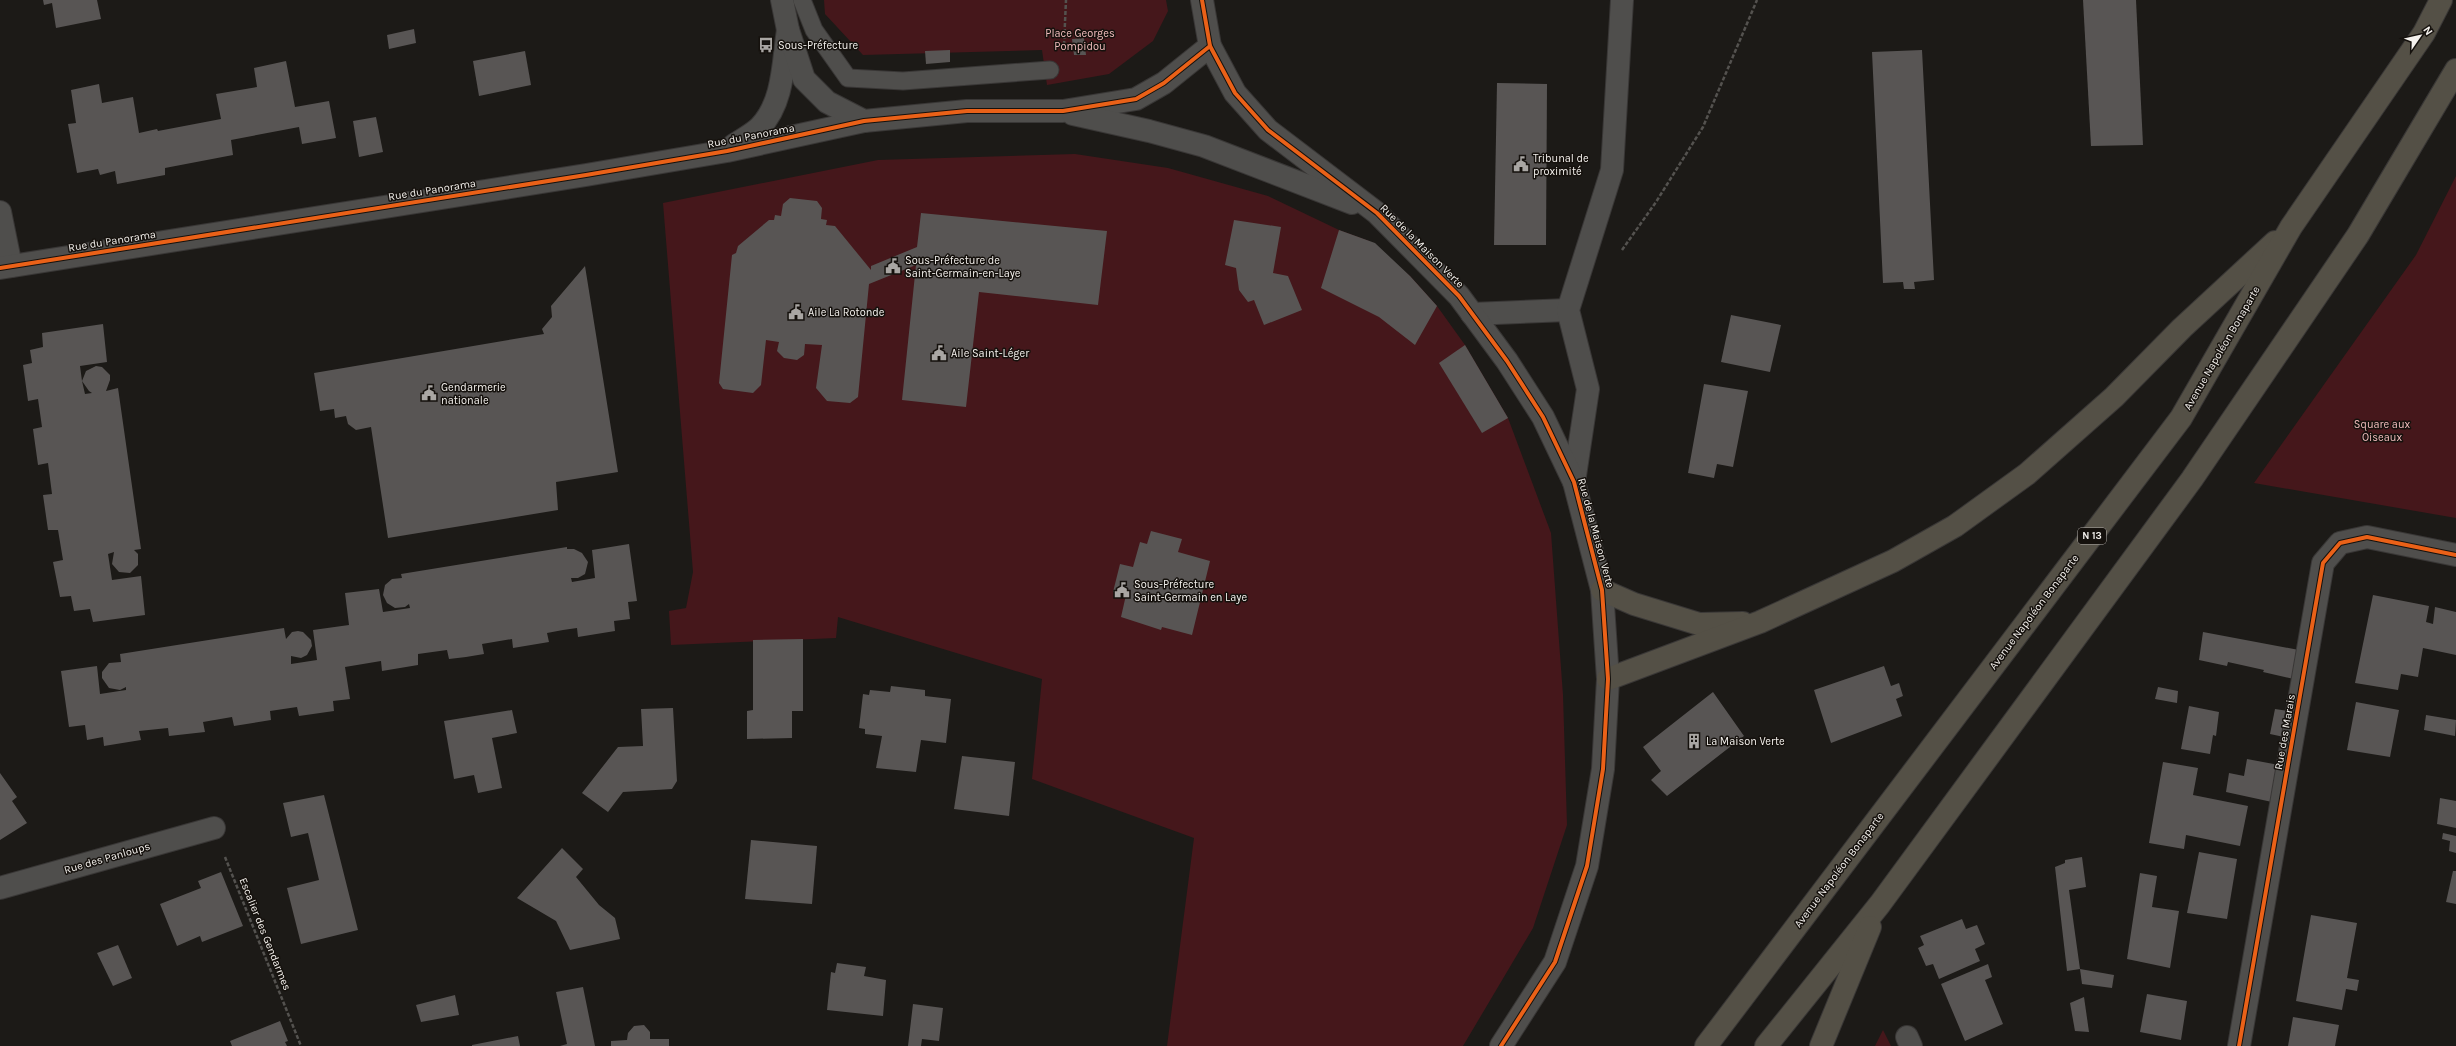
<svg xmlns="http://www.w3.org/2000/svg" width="2456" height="1046" font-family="Karla,sans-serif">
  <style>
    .green { fill: #45171b }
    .building { fill: #585554; fill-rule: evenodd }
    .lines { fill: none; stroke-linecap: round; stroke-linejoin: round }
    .lane-casing { stroke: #393736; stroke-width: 19 }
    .street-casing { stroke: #393736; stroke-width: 24 }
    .secondary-casing { stroke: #393736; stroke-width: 24 }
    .primary-casing { stroke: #393736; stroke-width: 24 }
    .path { stroke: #54524f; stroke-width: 2.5; stroke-dasharray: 4 2; stroke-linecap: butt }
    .lane { stroke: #4f4e4c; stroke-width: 17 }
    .street { stroke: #4f4e4c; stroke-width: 22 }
    .secondary { stroke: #4f4e4c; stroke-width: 22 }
    .primary { stroke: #545046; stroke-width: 22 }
    .cycleway-casing { stroke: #15110d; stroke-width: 6 }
    .cycleway { stroke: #ea6118; stroke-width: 4 }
    .labels { text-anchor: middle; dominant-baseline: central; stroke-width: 3; stroke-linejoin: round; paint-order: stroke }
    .shield { fill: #15110d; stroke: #b2aeaa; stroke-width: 1 }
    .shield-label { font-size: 10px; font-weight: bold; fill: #f5f2ee }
    .park-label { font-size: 11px; fill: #f2bdbd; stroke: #15110d }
    .poi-label { font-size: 11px; fill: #f5f2ee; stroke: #15110d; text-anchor: start }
    .street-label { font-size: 11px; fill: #f5f2ee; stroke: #15110d }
  </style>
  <rect width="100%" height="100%" fill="#1c1a17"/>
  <g class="green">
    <path d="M824 0H1166L1168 11 1153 41 1109 74 1047 85 1042 50 863 55 825 14Z"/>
    <path d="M1075 154 1168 168 1268 196 1339 230 1369 241 1410 276 1437 306 1465 345 1508 418 1551 533 1563 695 1567 825 1533 928 1463 1046H1167L1194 838 1032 779 1042 679 838 617 836 638 671 645 669 611 686 608 693 572 663 203 878 160Z"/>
    <path d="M2456 176V518L2254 483 2416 255Z"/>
    <path d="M1883 1030 1891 1046H1875Z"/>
  </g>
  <g class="building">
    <path d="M43 0H97L101 19 56 28 52 3 44 5Z"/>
    <path d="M2083 0H2136L2143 145 2091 146Z"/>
    <path d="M414 29 416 43 389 49 387 35Z"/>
    <path d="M1084 38 1086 55H1074L1072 39Z"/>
    <path d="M950 50V62L926 64 925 51Z"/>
    <path d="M1922 50 1934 280 1914 282 1915 289H1904L1903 282 1883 283 1872 52Z"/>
    <path d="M525 51 531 85 479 96 473 61Z"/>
    <path d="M286 61 295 107 329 101 336 138 302 144 299 127 231 140 233 155 165 168V175L117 184 115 171 100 175 98 169 77 173 68 124 76 123 71 90 99 84 102 103 133 97 139 133 157 129 158 131 221 119 216 94 257 87 254 68Z"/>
    <path d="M1497 83 1547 84 1546 245H1494Z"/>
    <path d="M376 117 383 152 359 157 353 121Z"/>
    <path d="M790 198 817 201 822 208 821 219 827 220 826 225 835 226 871 270V266L917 247 921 213 1107 231 1098 305 979 292 966 407 902 400 916 265 869 284 858 397 850 403 827 401 816 388 822 345 805 344 804 355 797 360 784 358 777 351 779 342 766 340 761 385 753 393 723 389 719 383 732 255 736 253 738 246 769 220H774L775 215 781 216 783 204Z"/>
    <path d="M1234 220 1281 227 1273 273 1288 276 1302 310 1264 325 1254 300 1248 302 1239 290 1236 268 1225 265Z"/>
    <path d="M1339 230 1375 243 1410 276 1437 306 1415 345 1379 317 1321 288Z"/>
    <path d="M585 266 618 472 556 482 558 510 388 538 371 427 356 430 348 424 346 416 335 418 334 409 320 411 314 373 544 334 542 329 552 317 551 306Z"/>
    <path d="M1731 315 1781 325 1770 372 1721 362Z"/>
    <path d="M103 324 107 362 80 366 82 381 86 371 96 366 102 367 110 375V380L106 391 118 388 141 549 134 550 138 554V565L130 573 119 572 112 564 114 552 108 554 112 580 141 576 145 615 93 622 90 609 74 611 71 596 60 597 53 562 63 560 58 530H48L43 495 52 494 48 463 38 465 33 429 42 427 38 399 28 401 23 365 32 363 30 350 43 347 42 333ZM82 381 89 391 92 393 85 394Z"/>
    <path d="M1465 345 1508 418 1482 433 1439 363Z"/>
    <path d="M1704 384 1748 391 1733 467 1717 464 1714 478 1688 473Z"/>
    <path d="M1151 531 1182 539 1178 552 1210 561 1192 635 1162 627 1161 630 1121 617 1126 595 1113 592 1120 564 1133 567 1140 542 1147 544Z"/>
    <path d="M629 544 637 601 628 602 630 619 614 621 615 631 578 637 577 628 563 630 547 633 549 642 513 648 512 639 482 644 484 654 466 657 449 659 447 650 418 654V665L382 671 381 661 345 667 350 699 333 701 334 711 299 716 297 707 270 711 271 720 234 726 232 717 203 722 205 732 169 736 168 728 139 731 141 740 104 746 103 737 87 740 85 725 69 727 61 671 97 666 100 694 126 690V687L120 690 109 688 102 678V672L109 663 121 662 120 654 284 628 286 639 292 632 298 631 303 632 311 640 312 646 307 655 301 658 291 656V664L317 660 313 630 349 625 345 593 379 589 383 612 410 608 409 604 405 607 395 608 387 603 383 595 385 585 392 579 402 578 401 574 567 547V549H574L582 553 588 562 585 574 578 578H571L572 582 595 578 592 550Z"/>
    <path d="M2373 595 2429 606 2426 622 2433 624 2435 607 2456 612V655L2423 648 2418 677 2401 674 2398 690 2355 683Z"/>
    <path d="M2203 632 2299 650 2294 679 2263 672 2264 670 2228 662 2227 666 2199 660Z"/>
    <path d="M803 639V711H792V738L747 739V711L753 710V640Z"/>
    <path d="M1884 666 1891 686 1899 683 1903 696 1896 699 1902 716 1831 743 1814 690Z"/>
    <path d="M891 686 925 690V696L951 699 946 743 921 740 916 772 876 768 882 736 865 734V729L859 728 863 694 869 695 870 690 890 692Z"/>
    <path d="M2158 687 2178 691 2177 703 2155 699Z"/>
    <path d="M1713 692 1744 736 1667 796 1651 780 1661 771 1643 747Z"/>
    <path d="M2356 702 2399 710 2390 757 2347 750Z"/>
    <path d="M2189 706 2219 712 2216 736 2213 735 2210 754 2181 749Z"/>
    <path d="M673 708 677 781 672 789 623 792 608 812 582 793 618 747 643 746 641 709Z"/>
    <path d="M2275 709 2288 711 2284 737 2270 734Z"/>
    <path d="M512 710 517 733 492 738 502 788 478 793 474 775 454 779 444 721Z"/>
    <path d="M2426 715 2456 720 2455 736 2424 730Z"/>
    <path d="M962 756 1015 762 1009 816 954 809Z"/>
    <path d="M2247 759 2279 765 2272 802 2226 792 2229 773 2244 776Z"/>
    <path d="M2163 762 2198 768 2193 795 2248 806 2240 846 2186 835 2184 849 2149 843Z"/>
    <path d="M0 773 17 797 12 801 27 823 0 840Z"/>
    <path d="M324 795 358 930 301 944 287 888 319 880 308 833 291 837 283 803Z"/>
    <path d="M2440 798 2456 801V828L2437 824Z"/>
    <path d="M2443 833 2456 836V853L2449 851 2450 841 2442 839Z"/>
    <path d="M751 840 817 846 812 904 745 899Z"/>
    <path d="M562 848 583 869 576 877 599 905 615 918 620 939 570 950 556 921 517 898Z"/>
    <path d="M2199 852 2237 859 2227 919 2187 913Z"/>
    <path d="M2082 857 2086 887 2069 890 2080 969 2067 971 2055 867 2065 863V860Z"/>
    <path d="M2453 871H2456V904L2446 902Z"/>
    <path d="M221 872 243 926 202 942 200 936 177 946 160 904 201 888 198 881Z"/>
    <path d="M2140 873 2157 876 2152 907 2179 911 2170 968 2127 959Z"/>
    <path d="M2311 915 2357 923 2347 978 2359 980 2357 991 2346 989 2342 1010 2296 1001Z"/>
    <path d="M1962 919 1966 929 1977 925 1985 944 1975 949 1980 961 1939 979 1933 964 1926 966 1918 948 1924 945 1920 936Z"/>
    <path d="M118 945 132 978 113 986 97 953Z"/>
    <path d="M837 963 866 967 864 976 886 980 883 1016 827 1010 831 972 835 973Z"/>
    <path d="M1988 964 1992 977 1985 980 2003 1024 1965 1041 1941 984Z"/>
    <path d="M2080 969 2114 975 2112 988 2082 984Z"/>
    <path d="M583 987 595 1046H560L567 1044 556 992Z"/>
    <path d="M2147 994 2187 1001 2181 1040 2140 1032Z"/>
    <path d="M455 995 459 1015 421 1022 416 1005Z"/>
    <path d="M2084 997 2089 1032 2075 1031 2070 1003Z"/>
    <path d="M913 1004 943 1008 939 1041 922 1039 921 1046H908Z"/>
    <path d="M2293 1017 2339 1025 2335 1046H2288Z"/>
    <path d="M280 1021 288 1041 285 1042 287 1046H232L230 1041Z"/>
    <path d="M644 1025 650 1032V1039H669V1046H611V1041L627 1040 628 1033 634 1026Z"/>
    <path d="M518 1036 520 1046H472V1045Z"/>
  </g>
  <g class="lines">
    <g class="lane-casing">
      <path id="lane" d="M802 0 814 30 848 78 903 81 1050 70"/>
    </g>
    <g class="street-casing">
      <g id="street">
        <path d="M734 145C743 139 753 134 760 127 784 102 783 62 788 30"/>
        <path d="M0 212 11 266"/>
        <path d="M0 268 586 175 727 151 864 121"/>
        <path d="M1472 314 1568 310"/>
        <path d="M1574 482 1588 389 1568 310 1612 170 1622 0"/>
        <path d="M0 888 214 828"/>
        <path d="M1907 1037 1911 1046"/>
        <path d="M2239 1046 2323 563 2340 543 2367 537 2456 555"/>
      </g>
    </g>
    <g class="secondary-casing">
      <g id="secondary">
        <path d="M782 0 788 30 804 79 827 102 864 121 967 111H1063L1136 99 1164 83 1210 46"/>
        <path d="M1202 0 1210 46 1235 93 1268 130 1377 213 1459 296 1507 361 1543 417 1574 482 1602 590 1608 679 1603 769 1587 866 1555 962 1501 1046"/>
        <path d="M1073 114 1149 131 1204 146 1352 203"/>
      </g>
    </g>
    <g class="primary-casing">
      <g id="primary">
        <path d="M1602 590 1634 604 1699 624 1743 623"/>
        <path d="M1608 679 1760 622 1893 561 1955 526 2027 474 2114 397 2182 328 2275 242"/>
        <path d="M1706 1046 2181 418 2291 227 2424 33 2441 0"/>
        <path d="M1766 1046 1880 904 2192 479 2358 235 2456 70"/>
        <path d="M1821 1046 1870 927"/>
      </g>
    </g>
    <g class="path">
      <path d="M1064 45 1066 0"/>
      <path d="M1622 250 1656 202 1703 127 1757 0"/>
      <path d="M225 857 301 1046"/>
    </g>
    <use href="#lane" class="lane"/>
    <use href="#street" class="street"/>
    <use href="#secondary" class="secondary"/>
    <use href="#primary" class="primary"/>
    <g class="cycleway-casing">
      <g id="cycleway">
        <path d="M1202 0 1210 46 1235 93 1268 130 1377 213 1459 296 1507 361 1543 417 1574 482 1602 590 1608 679 1603 769 1587 866 1555 962 1501 1046"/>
        <path d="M0 268 586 175 727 151 864 121 967 111H1063L1136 99 1164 83 1210 46"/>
        <path d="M2239 1046 2323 563 2340 543 2367 537 2456 555"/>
      </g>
    </g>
    <use href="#cycleway" class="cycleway"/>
  </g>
  <defs>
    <g id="bus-bare" transform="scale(1.2)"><path d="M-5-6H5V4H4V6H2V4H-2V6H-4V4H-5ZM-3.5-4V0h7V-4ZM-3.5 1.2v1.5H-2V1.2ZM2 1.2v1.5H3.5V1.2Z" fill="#a9a6a3" stroke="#15110d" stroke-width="2.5" paint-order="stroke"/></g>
    <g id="civic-bare" transform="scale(1.2)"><path d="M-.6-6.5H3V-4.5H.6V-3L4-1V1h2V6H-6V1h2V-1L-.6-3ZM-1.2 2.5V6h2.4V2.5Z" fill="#a9a6a3" stroke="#15110d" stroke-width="2.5" paint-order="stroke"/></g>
    <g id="building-bare" transform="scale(1.2)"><path d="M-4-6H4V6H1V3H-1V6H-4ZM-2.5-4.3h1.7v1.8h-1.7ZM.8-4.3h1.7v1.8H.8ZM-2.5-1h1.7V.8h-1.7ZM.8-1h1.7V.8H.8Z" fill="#a9a6a3" stroke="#15110d" stroke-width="2.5" paint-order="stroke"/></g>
  </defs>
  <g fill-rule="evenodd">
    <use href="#bus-bare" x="766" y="45"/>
    <use href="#civic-bare" x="1521" y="164"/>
    <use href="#civic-bare" x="893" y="266"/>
    <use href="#civic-bare" x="796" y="312"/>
    <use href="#civic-bare" x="939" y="353"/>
    <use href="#civic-bare" x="429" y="393"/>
    <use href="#civic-bare" x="1122" y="590"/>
    <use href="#building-bare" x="1694" y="741"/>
  </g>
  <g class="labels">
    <rect class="shield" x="2078" y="528" width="28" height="16" rx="3"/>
    <g class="shield-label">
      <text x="2092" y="536">N 13</text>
    </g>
    <g class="park-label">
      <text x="1080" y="33">Place Georges<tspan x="1080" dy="13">Pompidou</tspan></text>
      <text x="2382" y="424">Square aux<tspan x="2382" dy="13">Oiseaux</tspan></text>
    </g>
    <g class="poi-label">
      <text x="778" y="45">Sous-Préfecture</text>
      <text x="1533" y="158">Tribunal de<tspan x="1533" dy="13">proximité</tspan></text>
      <text x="905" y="260">Sous-Préfecture de<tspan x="905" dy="13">Saint-Germain-en-Laye</tspan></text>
      <text x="808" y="312">Aile La Rotonde</text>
      <text x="951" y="353">Aile Saint-Léger</text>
      <text x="441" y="387">Gendarmerie<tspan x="441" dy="13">nationale</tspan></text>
      <text x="1134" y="584">Sous-Préfecture<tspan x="1134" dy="13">Saint-Germain en Laye</tspan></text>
      <text x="1706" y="741">La Maison Verte</text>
    </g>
    <g class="street-label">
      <text transform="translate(751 136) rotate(-11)">Rue du Panorama</text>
      <text transform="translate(432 190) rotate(-9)">Rue du Panorama</text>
      <text transform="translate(112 241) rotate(-9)">Rue du Panorama</text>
      <text transform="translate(1422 246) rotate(45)">Rue de la Maison Verte</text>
      <text transform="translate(2222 348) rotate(-60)">Avenue Napoléon Bonaparte</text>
      <text transform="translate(1596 533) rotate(75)">Rue de la Maison Verte</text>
      <text transform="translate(2034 612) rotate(-53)">Avenue Napoléon Bonaparte</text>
      <text transform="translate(2285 732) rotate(-80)">Rue des Marais</text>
      <text transform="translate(107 858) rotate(-16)">Rue des Panloups</text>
      <text transform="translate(1839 870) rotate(-53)">Avenue Napoléon Bonaparte</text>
      <text transform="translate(265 934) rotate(68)">Escalier des Gendarmes</text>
    </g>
  </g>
  <g transform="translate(2420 36) rotate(56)" stroke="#15110d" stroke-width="3" paint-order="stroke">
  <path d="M0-3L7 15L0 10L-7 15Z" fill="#f5f2ee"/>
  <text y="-6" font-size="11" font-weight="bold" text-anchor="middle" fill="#f5f2ee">N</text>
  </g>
</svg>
